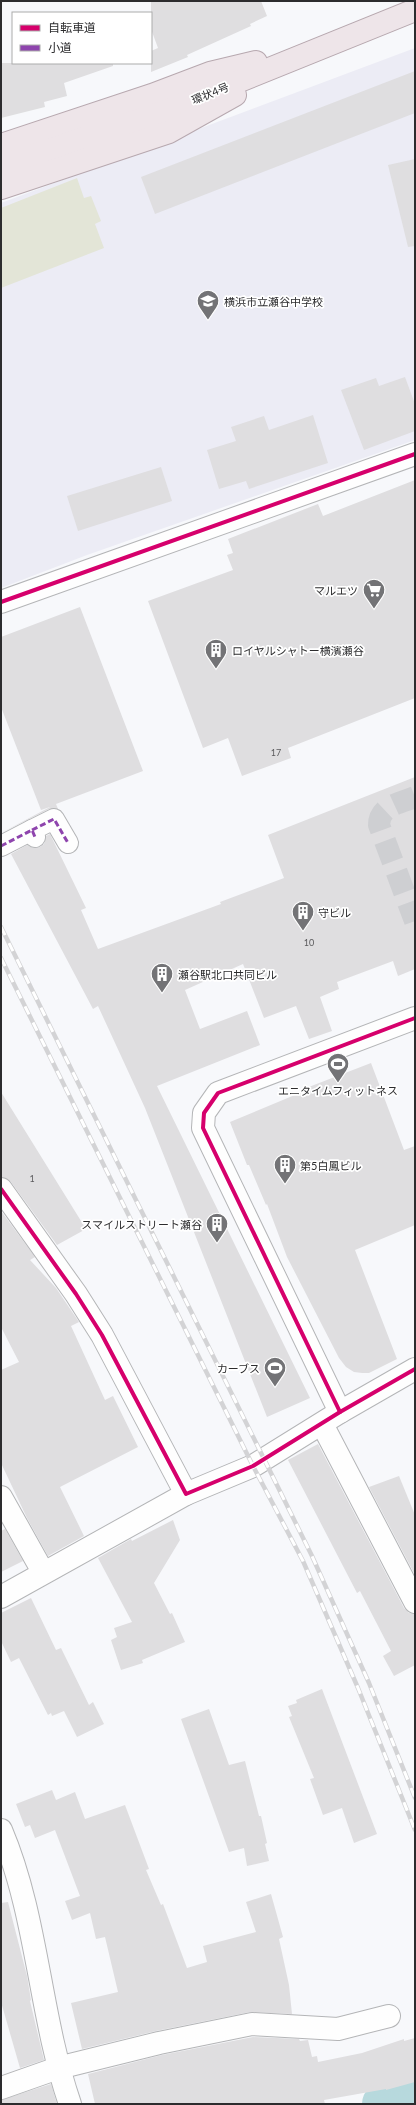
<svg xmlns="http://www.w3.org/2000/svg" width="416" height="2105" font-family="Lato,'Noto Sans JP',sans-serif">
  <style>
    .built { fill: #ececf5 }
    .green { fill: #e3e5d7 }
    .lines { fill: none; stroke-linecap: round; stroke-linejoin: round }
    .river { stroke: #b7d9dd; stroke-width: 44 }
    .building { fill: #dfdee0 }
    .minor-tunnel { stroke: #cecfd2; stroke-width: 22; stroke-dasharray: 22 11; stroke-linecap: butt }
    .pedestrian-casing { stroke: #b4b5b7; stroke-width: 22 }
    .minor-casing { stroke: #b4b5b7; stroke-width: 24 }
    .primary-casing { stroke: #b7a8af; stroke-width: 24 }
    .pedestrian { stroke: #fefefe; stroke-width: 20 }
    .minor { stroke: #fefefe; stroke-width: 22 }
    .primary { stroke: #eee5e9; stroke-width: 22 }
    .rail-casing { stroke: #d3d3d5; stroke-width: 4.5 }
    .rail { stroke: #fff; stroke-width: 3; stroke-dasharray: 9; stroke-linecap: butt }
    .quiet { stroke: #8e44ad; stroke-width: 3; stroke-dasharray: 6 3; stroke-linecap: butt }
    .cycleway-casing { stroke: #fff; stroke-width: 6 }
    .cycleway { stroke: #d6006c; stroke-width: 4 }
    .labels { text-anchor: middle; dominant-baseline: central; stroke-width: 3.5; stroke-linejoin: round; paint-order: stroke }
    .number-label { font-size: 9px; fill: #5a5a5c }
    .street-label { font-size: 11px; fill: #2c2c2e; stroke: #fff }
    .poi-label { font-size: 11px; fill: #2c2c2e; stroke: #fff; text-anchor: start }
  </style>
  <rect width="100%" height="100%" fill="#f7f8fb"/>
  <path class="built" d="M415 48V440L87 555 1 588V203Z"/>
  <path class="green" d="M77 178 84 198 91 196 101 221 95 224 104 248 1 288V208Z"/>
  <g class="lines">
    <path class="river" d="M384 2104 415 2092"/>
  </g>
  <g class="building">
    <path d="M151 1H261L267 16 250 24 251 26 187 55 188 57 151 72V51L158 48 151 29Z"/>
    <path d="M1 63H113V66L64 83 67 96 44 102 45 107 1 118Z"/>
    <path d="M415 71V113L155 214 141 177Z"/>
    <path d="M415 159V246L408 247 388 165Z"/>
    <path d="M405 377 415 404V431L364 450 341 390 376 378 379 386Z"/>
    <path d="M313 415 328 463 249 489 246 481 219 489 207 450 236 441 231 427 264 416 269 430Z"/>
    <path d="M161 467 172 501 78 531 67 496Z"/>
    <path d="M415 480V698L288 748 291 758 242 776 228 738 203 748 148 601 233 570 227 555 233 553 228 539 318 504 323 516Z"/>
    <path d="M80 607 143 771 56 804 58 809H49L1 833 50 807 41 810 1 707V637Z"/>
    <path d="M415 777V969L398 976 393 961 337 982 339 989 320 997 332 1031 309 1039 296 1006 264 1018 243 964 185 990 200 1029 247 1011 260 1045 157 1086 310 1398 267 1417 145 1108 98 1006 93 1009 11 854 27 845 33 848 40 847 44 844 46 836 50 834 86 908 81 910 98 949 221 904 220 902 284 878 268 835Z"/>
    <path d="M371 1063 404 1150 415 1146V1225L355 1250 397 1359 369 1373H362L354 1372 346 1367 339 1358 287 1257 267 1204 266 1205 249 1165H247L230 1122 302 1092 301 1090Z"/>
    <path d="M1 1092 86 1229 57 1245 11 1182 1 1177Z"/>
    <path d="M1 1211 35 1257 30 1260 56 1288 79 1322 71 1326 105 1400 113 1396 138 1447 60 1487 84 1536 48 1556 27 1518 1 1463V1370L19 1362 1 1327Z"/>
    <path d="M318 1444 404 1608 409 1613 415 1614V1665L394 1676 383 1656 391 1651 360 1591 357 1593 288 1460Z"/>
    <path d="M399 1476 415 1515V1575L369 1487Z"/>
    <path d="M173 1520 180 1540 154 1583 170 1614 172 1613 185 1642 142 1660 143 1663 121 1670 111 1640 117 1637 114 1628 132 1622 98 1558 131 1539 132 1541Z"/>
    <path d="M5 1529 23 1561 1 1572V1531Z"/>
    <path d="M31 1598 56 1650 61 1648 89 1705 93 1702 104 1724 77 1737 64 1711 52 1716 51 1713 48 1715 19 1658 11 1662 1 1641V1613Z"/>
    <path d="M322 1689 377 1834 354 1843 342 1808 323 1815 310 1779 314 1778 289 1717 292 1716 288 1706 297 1703 296 1700Z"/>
    <path d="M209 1709 229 1765 245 1761 259 1816H261L267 1843 265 1844 269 1861 247 1866 244 1848 229 1852 181 1719Z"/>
    <path d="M52 1790 56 1800 75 1792 85 1819 125 1805 149 1869 146 1870 161 1905 163 1904 187 1968 207 1962 203 1946 256 1932 246 1902 271 1894 283 1937 279 1939 289 1985 292 2014 250 2012 156 2031 82 2049 71 2003 118 1992 105 1937 96 1939 90 1913 72 1920 65 1901 80 1896 55 1830 35 1838 30 1825 25 1827 16 1804Z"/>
    <path d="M8 1902 27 1976 31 2000 30 2001 44 2060 20 2068 1 2002V1903Z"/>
    <path d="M253 2037 299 2039 300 2041 308 2040 312 2057 317 2056 318 2062 362 2053 404 2039V2041L415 2038V2082L386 2090V2089L324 2100 325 2104H95L88 2074 162 2055Z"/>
    <path d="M51 2084 57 2104H1V2100Z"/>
  </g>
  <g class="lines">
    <path class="minor-tunnel" d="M415 797C400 803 379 806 379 825L415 921"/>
    <g class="pedestrian-casing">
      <g id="pedestrian">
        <path d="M32 830 54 819 68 843"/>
        <path d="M1 846 32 830 35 837"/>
      </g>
    </g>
    <g class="minor-casing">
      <g id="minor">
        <path d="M1 602 415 454"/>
        <path d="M1 1189 76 1294 102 1335 186 1494 253 1466 340 1412 415 1369"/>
        <path d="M340 1412 203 1128 204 1113 218 1093 415 1018"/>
        <path d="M322 1424 415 1602"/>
        <path d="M1 1497 43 1572"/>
        <path d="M1 1597 186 1494"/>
        <path d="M1 1830C38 1917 39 2014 70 2104"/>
        <path d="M1 2088 58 2068 159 2043 252 2024 338 2029 389 2016"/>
      </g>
    </g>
    <g class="primary-casing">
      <g id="primary">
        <path d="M1 145 152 95 210 73 256 62"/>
        <path d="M1 166 163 112 415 10"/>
        <path d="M1 188 169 132 235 95"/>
      </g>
    </g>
    <use href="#pedestrian" class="pedestrian"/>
    <use href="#minor" class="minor"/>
    <use href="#primary" class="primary"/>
    <g class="rail-casing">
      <g id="rail">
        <path d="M1 927 312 1556 369 1683 415 1798"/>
        <path d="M1 958 253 1466 303 1561 358 1688 415 1830"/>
      </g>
    </g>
    <use href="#rail" class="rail"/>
    <g class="quiet">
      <path d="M32 830 54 819 68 843"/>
      <path d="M1 846 32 830 35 837"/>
    </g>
    <g class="cycleway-casing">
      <g id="cycleway">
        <path d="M1 602 415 454"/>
        <path d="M1 1189 76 1294 102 1335 186 1494 253 1466 340 1412 415 1369"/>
        <path d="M340 1412 203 1128 204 1113 218 1093 415 1018"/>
      </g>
    </g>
    <use href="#cycleway" class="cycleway"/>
  </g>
  <defs>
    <g id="school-pin" transform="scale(1.15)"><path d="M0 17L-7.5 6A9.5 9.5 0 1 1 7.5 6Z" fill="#737376" stroke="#fff"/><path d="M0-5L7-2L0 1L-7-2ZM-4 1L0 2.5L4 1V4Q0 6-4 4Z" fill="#fff"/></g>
    <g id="supermarket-pin" transform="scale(1.15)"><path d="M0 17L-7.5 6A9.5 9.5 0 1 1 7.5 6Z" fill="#737376" stroke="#fff"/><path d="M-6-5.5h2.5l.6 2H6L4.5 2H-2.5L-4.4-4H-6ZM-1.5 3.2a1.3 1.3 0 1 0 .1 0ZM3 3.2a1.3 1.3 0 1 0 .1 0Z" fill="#fff"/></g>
    <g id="building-pin" transform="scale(1.15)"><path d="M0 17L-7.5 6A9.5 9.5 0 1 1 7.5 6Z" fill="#737376" stroke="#fff"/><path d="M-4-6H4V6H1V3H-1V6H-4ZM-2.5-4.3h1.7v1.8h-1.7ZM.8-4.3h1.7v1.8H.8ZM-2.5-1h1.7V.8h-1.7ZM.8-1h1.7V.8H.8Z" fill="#fff"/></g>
    <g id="stadium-pin" transform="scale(1.15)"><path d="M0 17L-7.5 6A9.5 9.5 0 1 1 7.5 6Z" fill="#737376" stroke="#fff"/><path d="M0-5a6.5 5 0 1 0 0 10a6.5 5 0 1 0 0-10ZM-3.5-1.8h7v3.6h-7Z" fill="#fff"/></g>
  </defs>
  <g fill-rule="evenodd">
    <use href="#school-pin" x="208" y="301"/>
    <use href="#supermarket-pin" x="374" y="590"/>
    <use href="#building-pin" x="216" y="650"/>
    <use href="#building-pin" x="303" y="912"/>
    <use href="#building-pin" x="162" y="974"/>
    <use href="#stadium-pin" x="338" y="1064"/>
    <use href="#building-pin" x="285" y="1165"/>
    <use href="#building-pin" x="217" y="1224"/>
    <use href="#stadium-pin" x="275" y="1368"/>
  </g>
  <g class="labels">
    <g class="number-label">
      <text x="276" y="752">17</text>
      <text x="309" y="942">10</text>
      <text x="32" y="1178">1</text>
    </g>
    <g class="street-label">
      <text transform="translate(210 93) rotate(-22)">環状4号</text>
    </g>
    <g class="poi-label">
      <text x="224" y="301">横浜市立瀬谷中学校</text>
      <text x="358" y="590" text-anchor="end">マルエツ</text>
      <text x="232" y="650">ロイヤルシャトー横濱瀬谷</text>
      <text x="318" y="912">守ビル</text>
      <text x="178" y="974">瀬谷駅北口共同ビル</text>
      <text x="338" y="1090" text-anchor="middle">エニタイムフィットネス</text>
      <text x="300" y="1165">第5白鳳ビル</text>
      <text x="202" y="1224" text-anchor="end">スマイルストリート瀬谷</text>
      <text x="260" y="1368" text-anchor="end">カーブス</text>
    </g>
  </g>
  <rect width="416" height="2105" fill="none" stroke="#2c2c2e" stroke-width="4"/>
  <rect x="12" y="12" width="140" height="52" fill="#ffffff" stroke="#ababab"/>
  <rect x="20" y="25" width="20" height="6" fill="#d6006c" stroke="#ababab"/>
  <text x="48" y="32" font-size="12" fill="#2c2c2e">自転車道</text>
  <rect x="20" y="45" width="20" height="6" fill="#8e44ad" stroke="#ababab"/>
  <text x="48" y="52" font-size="12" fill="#2c2c2e">小道</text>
</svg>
